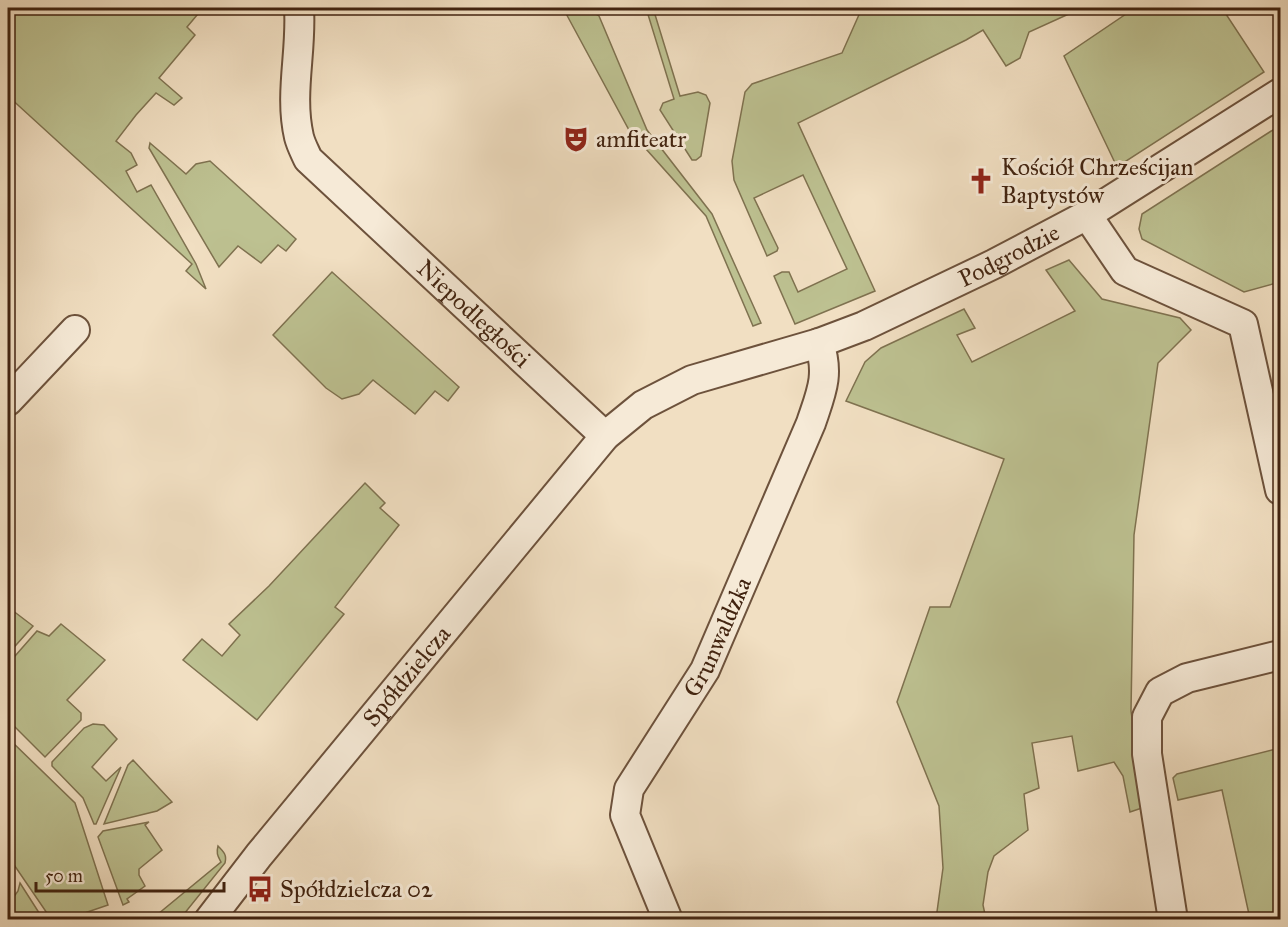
<svg xmlns="http://www.w3.org/2000/svg" width="1288" height="927" font-family="'IM FELL Great Primer',serif">
  <style>
    .green { fill: #bdc191; stroke: #7f7250; stroke-width: 1.5 }
    .lines { fill: none; stroke-linecap: round; stroke-linejoin: round }
    .minor-casing { stroke: #6d523c; stroke-width: 32 }
    .minor { stroke: #f6ead7; stroke-width: 28 }
    .labels { text-anchor: middle; dominant-baseline: central; stroke-width: 6; stroke-linejoin: round; paint-order: stroke }
    .poi-label { font-size: 24px; fill: #412310; stroke: #f6ead7; text-anchor: start }
    .street-label { font-size: 24px; fill: #412310; stroke: #f6ead7 }
  </style>
  <rect width="100%" height="100%" fill="#f1dfc2"/>
  <filter id="stains"><feTurbulence type="fractalNoise" baseFrequency=".00333" numOctaves="4"/><feColorMatrix values="0 0 0 0 .2 0 0 0 0 .09 0 0 0 0 .02 0 0 0 .5 -.17"/></filter>
  <radialGradient id="worn" r=".72"><stop offset=".6" stop-color="#630" stop-opacity="0"/><stop offset="1" stop-color="#630" stop-opacity=".3"/></radialGradient>
  <g class="green">
    <path d="M8 8H203L187 27 195 35 159 78 182 98 174 105 156 93 136 115 116 141 131 153 137 165 126 171 137 192 151 185 196 264 206 289 186 271 192 264 8 96Z"/>
    <path d="M563 8C577 7 587 8 599 16L647 130 712 214 761 323 753 326 706 216 629 130Z"/>
    <path d="M646 8H653L680 96 698 92 706 95 710 103 701 156 696 160H692L660 110 663 103 674 99Z"/>
    <path d="M862 8H1082L1029 32 1020 58 1006 66 983 30 966 40 798 123 875 291 795 324 774 276 782 272H789L798 292 847 269 803 175 754 198 778 248 777 251 767 256 734 180 732 161 745 92 752 84 842 53Z"/>
    <path d="M1135 8H1222L1264 72 1117 167 1064 56Z"/>
    <path d="M1279 126 1280 282 1244 292 1142 239 1139 229 1142 214Z"/>
    <path d="M150 143 186 174 196 164 210 161 296 239 286 251 278 245 261 263 238 246 219 267 149 148Z"/>
    <path d="M1069 260 1102 299 1180 318 1191 330 1158 363 1134 535 1131 711 1145 807 1130 812 1123 776 1114 762 1078 771 1072 736 1032 743 1039 788 1024 794 1028 830 994 856 988 872 983 905 986 919H936L943 868 939 806 897 702 930 607H950L1004 459 846 401 865 362 881 348 964 309 975 328 957 335 972 362 1075 311 1046 270Z"/>
    <path d="M332 272 459 387 448 401 435 391 415 414 373 380 359 394 342 399 326 388 273 335Z"/>
    <path d="M365 483 385 503 380 508 399 525 335 607 344 614 257 720 183 660 202 639 222 656 240 635 229 624 269 586Z"/>
    <path d="M8 607 33 626 8 654Z"/>
    <path d="M61 624 105 660 67 700 81 713V720L45 757 8 720V664L37 631 49 636Z"/>
    <path d="M93 724 104 725 117 739 92 767 106 781 121 767 96 824H94L83 798 52 766V762L84 728Z"/>
    <path d="M8 738 75 803 108 905 67 919H51L8 856Z"/>
    <path d="M1280 748V919H1250L1222 790 1178 800 1173 778 1177 774Z"/>
    <path d="M133 760 172 802 157 811 104 824 128 765Z"/>
    <path d="M149 822 145 825 162 850 139 869V875L145 886 127 899 129 902 123 905 98 837 103 831Z"/>
    <path d="M218 846C224 852 227 855 225 863L180 919H152L221 862C218 856 216 854 218 846Z"/>
    <path d="M20 883 43 919H8V905L18 891Z"/>
  </g>
  <g class="lines">
    <g class="minor-casing">
      <g id="minor">
        <path id="s1" d="M299 8C302 51 289 94 299 137 301 145 305 152 308 159L605 436"/>
        <path d="M1087 215 1125 271 1243 324 1280 490"/>
        <path d="M8 401 75 330"/>
        <path id="s2" d="M209 920 259 855 605 436 643 405 692 380 819 343 864 326 994 264 1087 215 1280 93"/>
        <path id="s3" d="M668 920 625 815 629 789 705 670 811 423C821 393 830 375 819 343"/>
        <path d="M1173 920 1147 754V717L1160 692 1187 678 1280 655"/>
      </g>
    </g>
    <use href="#minor" class="minor"/>
  </g>
  <defs>
    <g id="theatre-bare" transform="scale(2.07)"><path d="M-5-5.5Q0-4 5-5.5V0Q5 5 0 6Q-5 5-5 0ZM-3.3-2.5H-1v1.5H-3.3ZM1-2.5H3.3v1.5H1ZM-2.8 1Q0 5.5 2.8 1Z" fill="#8f2418" stroke="#f6ead7" stroke-width="2.5" paint-order="stroke"/></g>
    <g id="church-bare" transform="scale(2.07)"><path d="M-1.2-6h2.4v3.5h3.3v2.4h-3.3V6h-2.4V-.1h-3.3v-2.4h3.3Z" fill="#8f2418" stroke="#f6ead7" stroke-width="2.5" paint-order="stroke"/></g>
    <g id="bus-bare" transform="scale(2.07)"><path d="M-5-6H5V4H4V6H2V4H-2V6H-4V4H-5ZM-3.5-4V0h7V-4ZM-3.5 1.2v1.5H-2V1.2ZM2 1.2v1.5H3.5V1.2Z" fill="#8f2418" stroke="#f6ead7" stroke-width="2.5" paint-order="stroke"/></g>
  </defs>
  <g fill-rule="evenodd">
    <use href="#theatre-bare" x="576" y="139"/>
    <use href="#church-bare" x="981" y="181"/>
    <use href="#bus-bare" x="260" y="889"/>
  </g>
  <g class="labels">
    <g class="poi-label">
      <text x="596" y="139">amfiteatr</text>
      <text x="1001" y="167">Kościół Chrześcijan<tspan x="1001" dy="28">Baptystów</tspan></text>
      <text x="280" y="889">Spółdzielcza 02</text>
    </g>
    <g class="street-label">
      <text stroke="none"><textPath href="#s2" startOffset="1071">Podgrodzie</textPath></text>
      <text stroke="none"><textPath href="#s1" startOffset="380">Niepodległości</textPath></text>
      <text stroke="none"><textPath href="#s3" startOffset="316">Grunwaldzka</textPath></text>
      <text stroke="none"><textPath href="#s2" startOffset="314">Spółdzielcza</textPath></text>
    </g>
  </g>
  <rect width="1288" height="927" fill="none" stroke="#f1dfc2" stroke-width="30"/>
  <rect x="9" y="9" width="1270" height="909" fill="none" stroke="#412310" stroke-width="3"/>
  <rect x="15" y="15" width="1258" height="897" fill="none" stroke="#412310" stroke-width="1.5"/>
  <path d="M36 882v9h188v-9" fill="none" stroke="#412310" stroke-width="3"/>
  <text x="45" y="882" font-size="18" fill="#412310" stroke="#f6ead7" stroke-width="4.5" paint-order="stroke">50 m</text>
  <rect width="100%" height="100%" filter="url(#stains)"/>
  <rect width="100%" height="100%" fill="url(#worn)"/>
</svg>
